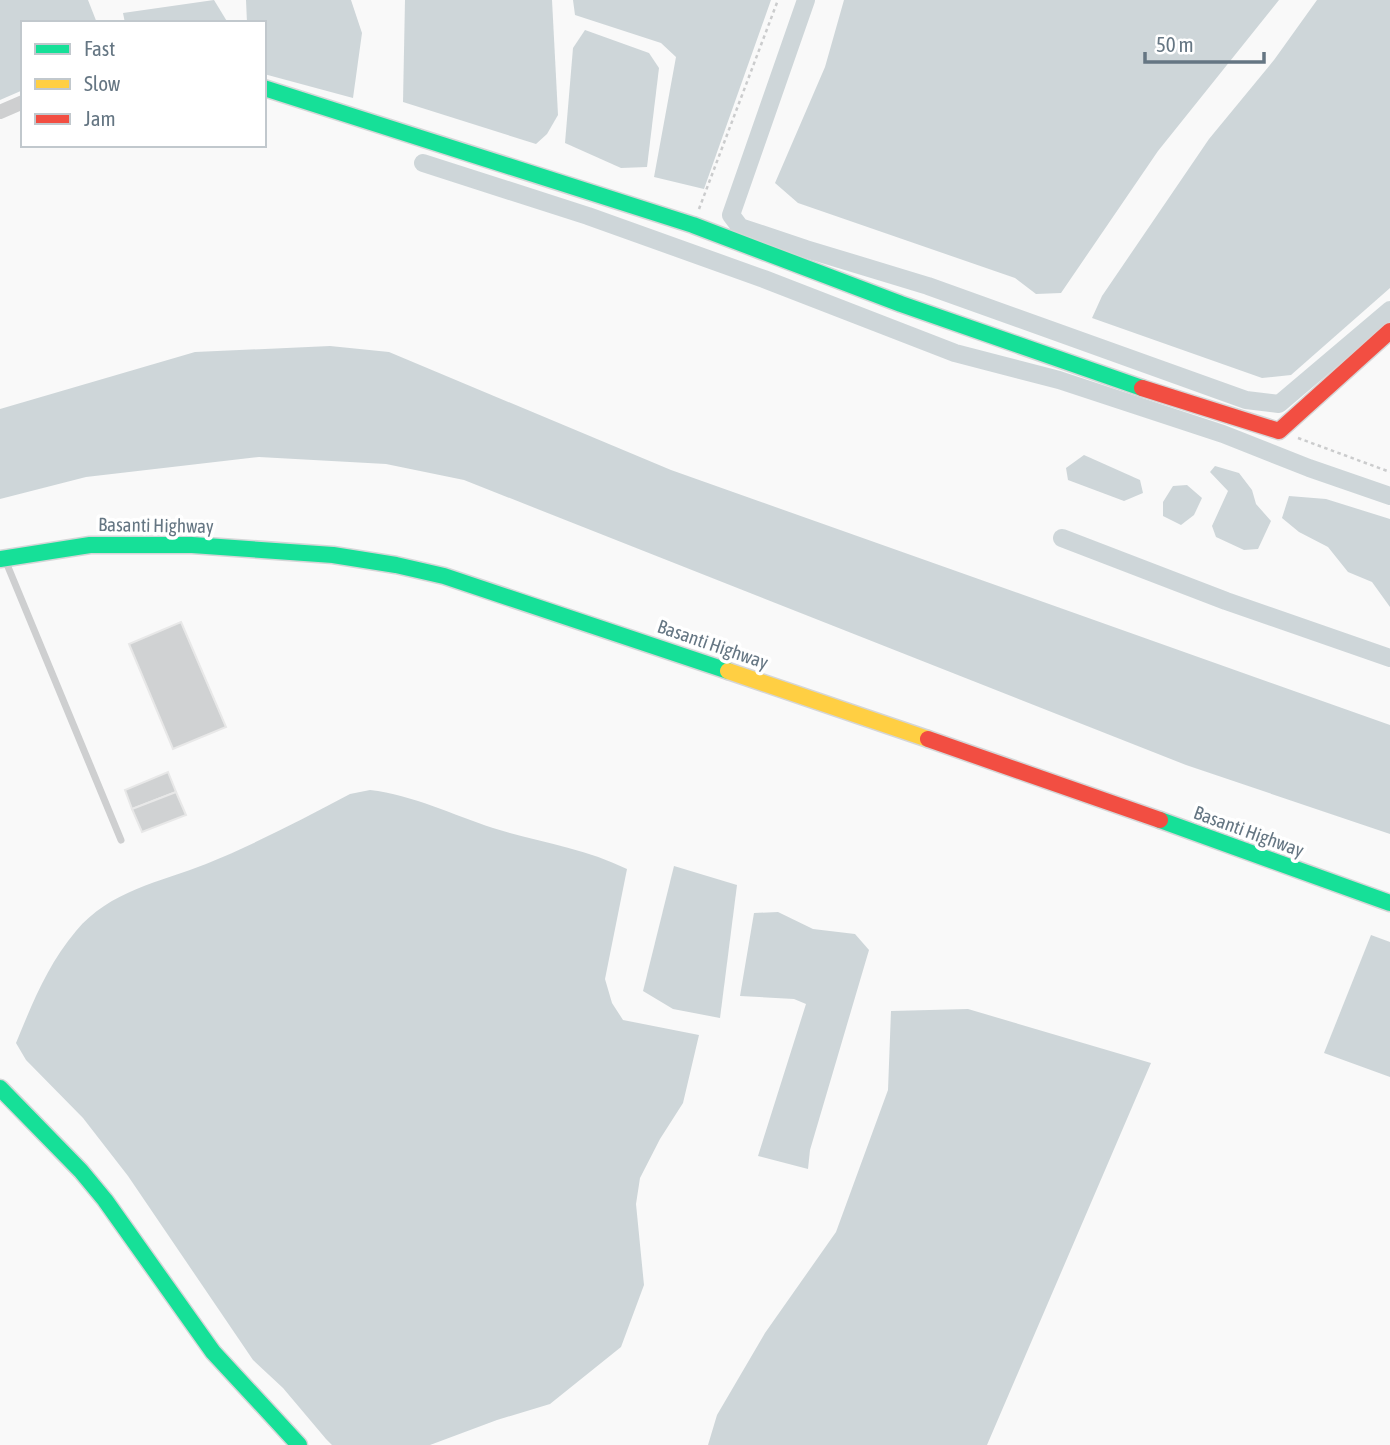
<svg xmlns="http://www.w3.org/2000/svg" width="1390" height="1445" font-family="'Asap Condensed',sans-serif">
  <style>
    .water { fill: #ced6d9 }
    .lines { fill: none; stroke-linecap: round; stroke-linejoin: round }
    .canal { stroke: #ced6d9; stroke-width: 18 }
    .building { fill: #d0d2d3; stroke: #e8e8e8; stroke-width: 2 }
    .fast-casing { stroke: #d5d6d7; stroke-width: 19 }
    .slow-casing { stroke: #d5d6d7; stroke-width: 19 }
    .jam-casing { stroke: #d5d6d7; stroke-width: 19 }
    .path { stroke: #cbcccd; stroke-width: 2.5; stroke-dasharray: 3.5 3.5; stroke-linecap: butt }
    .lane { stroke: #cecfd0; stroke-width: 7 }
    .street { stroke: #cecfd0; stroke-width: 14 }
    .fast { stroke: #16e098; stroke-width: 16 }
    .slow { stroke: #ffcf43; stroke-width: 16 }
    .jam { stroke: #f24e42; stroke-width: 16 }
    .labels { text-anchor: middle; dominant-baseline: central; stroke-width: 7; stroke-linejoin: round; paint-order: stroke }
    .street-label { font-size: 19px; fill: #657683; stroke: #fff }
  </style>
  <rect width="100%" height="100%" fill="#f9f9f9"/>
  <g class="water">
    <path d="M0 0H88L97 23H23V90L0 100Z"/>
    <path d="M214 0 228 23H125L123 13Z"/>
    <path d="M246 0H351L362 33 353 98 264 74V23H247Z"/>
    <path d="M405 0H552L558 115 547 134 536 144 403 102Z"/>
    <path d="M573 0H771L704 189 654 177 676 57 661 43 575 15Z"/>
    <path d="M844 0H1279L1158 151 1061 293 1036 294 1015 278 798 203 775 183 825 67Z"/>
    <path d="M1317 0H1390V288L1291 375 1262 378 1092 318 1102 296 1209 139 1274 60Z"/>
    <path d="M585 30 649 53 659 68 647 167 621 168 565 143 573 48Z"/>
    <path d="M330 346 389 352 671 470 1390 725V834L1186 765 464 480 386 464 259 457 86 477 0 499V409L195 352Z"/>
    <path d="M1084 455 1140 480 1143 493 1124 501 1068 480 1066 468Z"/>
    <path d="M1215 466 1239 473 1252 490 1256 504 1271 521 1258 549 1244 550 1216 537 1212 526 1228 491 1210 472Z"/>
    <path d="M1187 485 1202 498 1194 515 1181 525 1163 516V502L1173 486Z"/>
    <path d="M1289 496 1326 499 1390 519V607L1372 582 1348 572 1328 547 1299 532 1282 518Z"/>
    <path d="M370 790C413 795 453 815 493 828 538 842 585 848 627 869L605 979 612 1003 623 1020 699 1035 683 1103 660 1139 640 1178 636 1204 644 1285 621 1347 550 1404 497 1420 430 1445H332L326 1439 283 1388 253 1360 128 1176 83 1118 26 1060 16 1043C32 1004 48 964 76 931 109 891 160 882 206 864 255 844 303 819 350 794Z"/>
    <path d="M674 866 737 885 720 1018 673 1009 643 991Z"/>
    <path d="M778 912 813 929 855 934 869 950 810 1150 808 1169 758 1156 806 1004 794 999 740 996 754 913Z"/>
    <path d="M1371 935 1390 942V1077L1324 1053Z"/>
    <path d="M968 1009 1151 1063 987 1445H708L717 1415 765 1333 836 1232 888 1090 891 1011Z"/>
  </g>
  <g class="lines">
    <g class="canal">
      <path d="M806 0 731 215 740 227 806 249 928 286 1246 400 1279 404 1390 310"/>
      <path d="M423 163 588 216 764 279 955 353 1059 380 1223 434 1309 468 1390 496"/>
      <path d="M1062 538 1226 601 1390 658"/>
    </g>
  </g>
  <g class="building">
    <path d="M181 622 226 727 173 749 129 644Z"/>
    <path d="M168 772 176 792 132 809 125 790Z"/>
    <path d="M176 792 186 815 142 832 132 809Z"/>
  </g>
  <g class="lines">
    <g class="fast-casing">
      <g id="fast">
        <path d="M264 88 693 225 901 304 1142 388"/>
        <path d="M0 559 90 545H192L333 555 396 565 444 576 728 671"/>
        <path d="M1160 820 1390 903"/>
        <path d="M0 1088 81 1171 105 1200 213 1352 299 1445"/>
      </g>
    </g>
    <g class="slow-casing">
      <path id="slow" d="M728 671 928 739"/>
    </g>
    <g class="jam-casing">
      <g id="jam">
        <path d="M1142 388 1279 431 1390 331"/>
        <path d="M928 739 1160 820"/>
      </g>
    </g>
    <g class="path">
      <path d="M699 209 778 0"/>
      <path d="M1298 438 1390 472"/>
    </g>
    <path class="lane" d="M6 562 121 840"/>
    <path class="street" d="M0 112 23 102"/>
    <use href="#fast" class="fast"/>
    <use href="#slow" class="slow"/>
    <use href="#jam" class="jam"/>
  </g>
  <g class="labels">
    <g class="street-label">
      <text transform="translate(156 525) rotate(1)">Basanti Highway</text>
      <text transform="translate(713 644) rotate(19)">Basanti Highway</text>
      <text transform="translate(1249 831) rotate(20)">Basanti Highway</text>
    </g>
  </g>
  <rect x="21" y="21" width="245" height="126" fill="#ffffff" stroke="#c1c8cd" stroke-width="2"/>
  <rect x="35" y="44" width="35" height="10" fill="#16e098" stroke="#c1c8cd" stroke-width="2"/>
  <text x="84" y="56" font-size="21" fill="#657683">Fast</text>
  <rect x="35" y="79" width="35" height="10" fill="#ffcf43" stroke="#c1c8cd" stroke-width="2"/>
  <text x="84" y="91" font-size="21" fill="#657683">Slow</text>
  <rect x="35" y="114" width="35" height="10" fill="#f24e42" stroke="#c1c8cd" stroke-width="2"/>
  <text x="84" y="126" font-size="21" fill="#657683">Jam</text>
  <path d="M1145 52v10h119v-10" fill="none" stroke="#657683" stroke-width="3.5"/>
  <text x="1156" y="52" font-size="21" fill="#657683" stroke="#ffffff" stroke-width="5" paint-order="stroke">50 m</text>
</svg>
